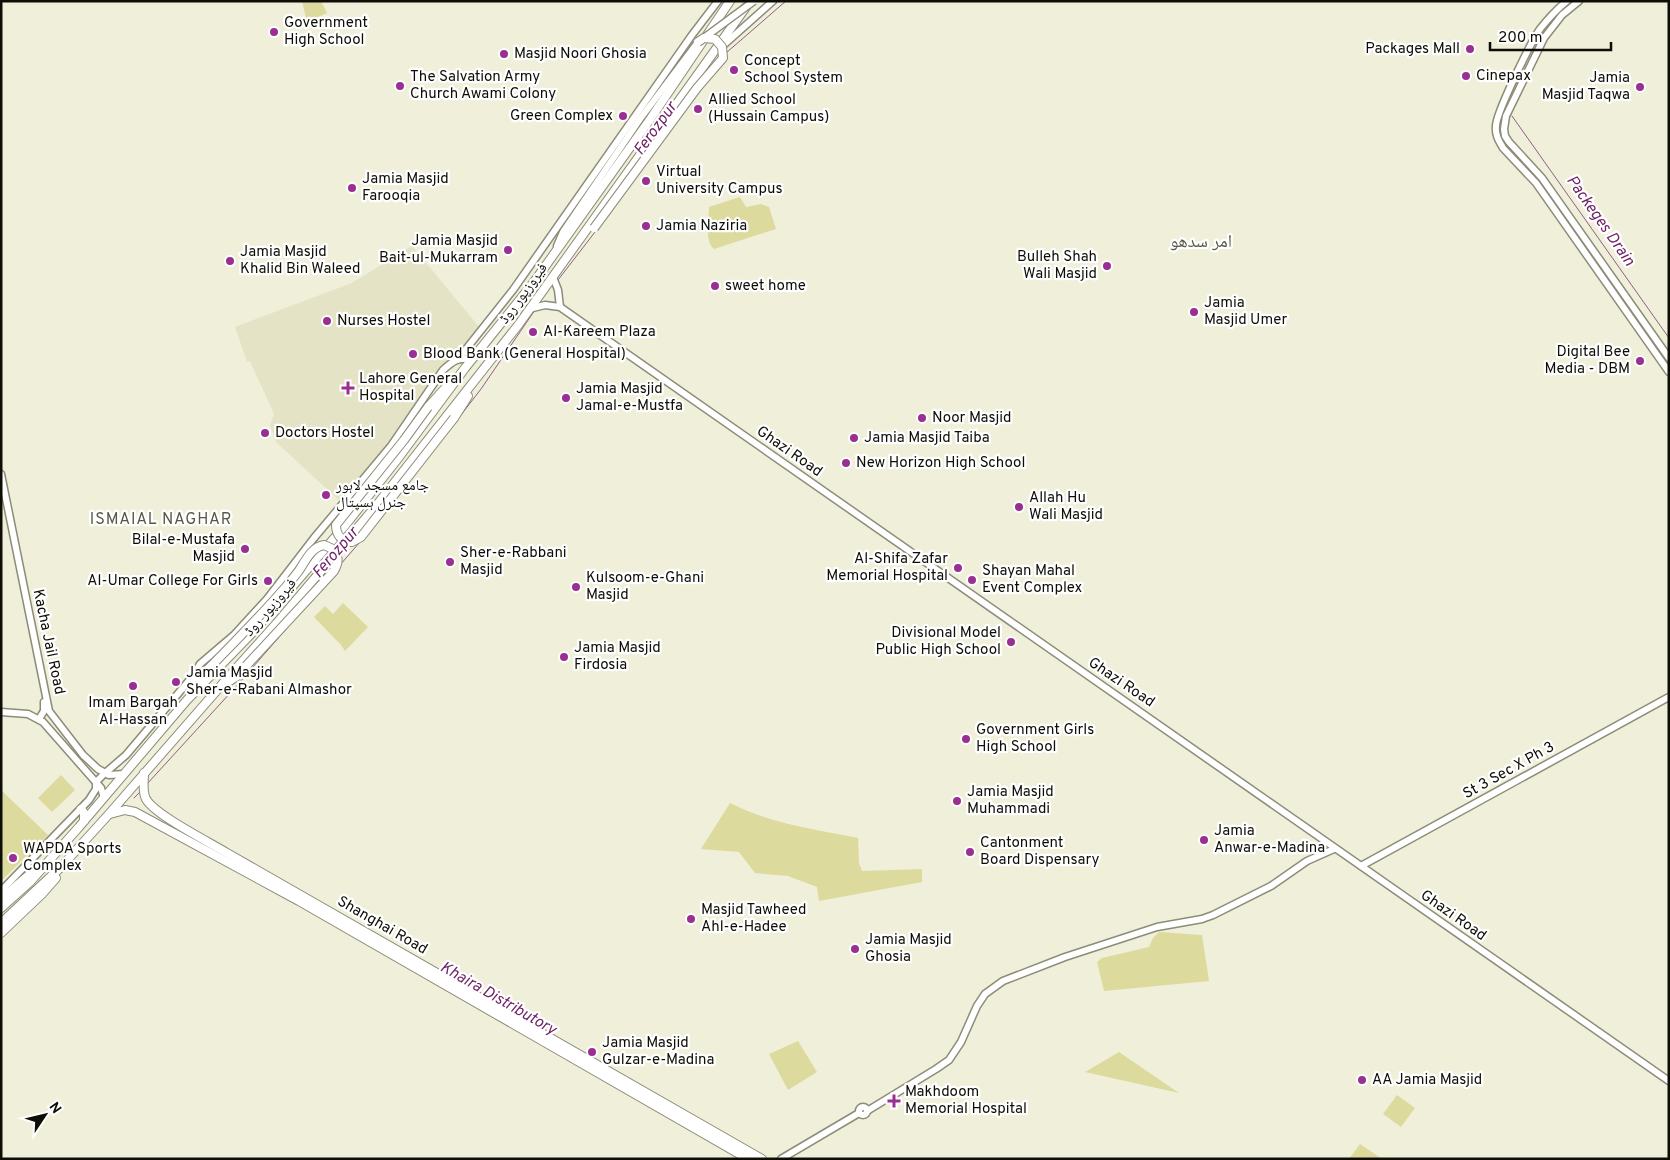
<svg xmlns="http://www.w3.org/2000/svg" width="1670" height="1160" font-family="Overpass,'Noto Naskh Arabic',sans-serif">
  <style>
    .built { fill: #e4e3c6 }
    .green { fill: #ddda9e }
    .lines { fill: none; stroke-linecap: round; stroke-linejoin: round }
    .stream { stroke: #8d5f85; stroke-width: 1 }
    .secondary-casing { stroke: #8d8c78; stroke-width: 9 }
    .primary-casing { stroke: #8d8c78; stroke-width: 10 }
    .secondary { stroke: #fff; stroke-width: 6 }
    .primary { stroke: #fff; stroke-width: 8 }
    .secondary-bridge-casing { stroke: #8d8c78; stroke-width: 9; stroke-linecap: butt }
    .primary-bridge-casing { stroke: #8d8c78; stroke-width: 10; stroke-linecap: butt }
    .secondary-bridge { stroke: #fff; stroke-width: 6 }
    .primary-bridge { stroke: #fff; stroke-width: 8 }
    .poi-dot { fill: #992f91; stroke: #fff; stroke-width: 2 }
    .labels { text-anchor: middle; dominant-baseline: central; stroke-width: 4.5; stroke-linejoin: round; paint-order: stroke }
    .poi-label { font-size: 15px; fill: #0e0e07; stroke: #fff; text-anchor: start }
    .street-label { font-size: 15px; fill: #0e0e07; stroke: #fff }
    .water-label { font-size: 16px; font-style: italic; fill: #702369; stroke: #fff }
    .neighbourhood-label { font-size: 16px; letter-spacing: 1px; fill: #595946; stroke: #fff }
    .quarter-label { font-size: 18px; fill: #595946; stroke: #fff }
  </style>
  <rect width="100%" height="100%" fill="#f0efda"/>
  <path class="built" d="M412 246 480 328 411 418 341 502 276 442 270 425 274 414 250 361 247 362 235 327 352 283Z"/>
  <g class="green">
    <path d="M302 1H321L327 13 307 22Z"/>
    <path d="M740 197 746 207 761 204 769 207 776 229 714 249C704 241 709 219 709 207Z"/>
    <path d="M343 603 368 627 345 651 341 645 314 617 325 606 333 614Z"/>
    <path d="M61 775 75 790 52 812 38 798Z"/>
    <path d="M1 790 48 835 1 881Z"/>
    <path d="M730 803C772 824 813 829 858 838L859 863 862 871 922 869V882L819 901 817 887 788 876 755 873 739 852 701 849Z"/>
    <path d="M1159 932 1202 935 1209 981 1104 991 1097 962 1102 958 1149 947 1153 938Z"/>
    <path d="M798 1041 817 1072 788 1090 769 1054Z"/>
    <path d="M1119 1052 1179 1093 1085 1072Z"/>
    <path d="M1397 1095 1415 1108 1401 1127 1383 1114Z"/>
    <path d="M1360 1144 1382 1159H1349Z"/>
  </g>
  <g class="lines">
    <g class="stream">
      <path d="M726 53 786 1"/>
      <path d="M1512 116 1669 338"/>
      <path d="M558 280 595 232"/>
      <path d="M427 459 481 389 535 310"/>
      <path d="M340 565 360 542"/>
      <path d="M147 784 232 691 294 620"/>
      <path d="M134 798 141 791"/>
    </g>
    <g class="secondary-casing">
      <g id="secondary">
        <path d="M1567 1C1557 9 1548 19 1540 29 1531 42 1496 113 1496 126 1495 135 1499 141 1503 148L1536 183 1669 372"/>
        <path d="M1579 1 1562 15 1544 38 1506 116 1504 129 1505 136 1509 142 1542 178 1669 358"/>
        <path d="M718 50 773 1"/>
        <path d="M557 246 563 232 640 119 698 42"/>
        <path d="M553 277 558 290 560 307"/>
        <path d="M529 309 545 305 560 307 1669 1081"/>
        <path d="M459 358 513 290 692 35 718 1"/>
        <path d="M1 474 49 711 83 755 98 769 109 775 124 774"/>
        <path d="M1 712 28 714 43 722 101 788 104 798"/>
        <path d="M39 719 44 711V702"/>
        <path d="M1361 866 1669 697"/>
        <path d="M1 891 89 800 96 789V782L104 774 126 755 193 676 200 664 234 635 267 599 314 538 391 446 443 370C454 360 457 358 472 359"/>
        <circle cx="863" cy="1111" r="4"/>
        <path d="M867 1111 936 1069 949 1060 961 1042 977 1006 985 994 1003 981 1065 957 1157 927 1202 919 1213 915 1271 886 1307 861 1334 849"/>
        <path d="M781 1159 859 1113"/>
      </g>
    </g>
    <g class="primary-casing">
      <g id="primary">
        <path d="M428 407 447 386"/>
        <path d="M454 418 468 396"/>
        <path d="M225 684 236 677 246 666"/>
        <path d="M191 692 198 679 216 661"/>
        <path d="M144 773C144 782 142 791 146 799 155 815 209 842 227 853L762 1159"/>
        <path d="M81 809 84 813V821"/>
        <path d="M110 814 125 810 135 812 299 901 748 1159"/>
        <path d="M1 899 37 868"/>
        <path d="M1 908 30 882 79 827 187 700 252 633 343 528 396 461 465 368 534 282 651 118 730 1"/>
        <path d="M1 923 61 867 109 814 232 673 276 624 376 506 519 324 746 7"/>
        <path d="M1 933 42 894 56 878"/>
      </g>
    </g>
    <use href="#secondary" class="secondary"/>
    <use href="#primary" class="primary"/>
    <g class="secondary-bridge-casing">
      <path id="secondary-bridge" d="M701 40 754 1"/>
    </g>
    <g class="primary-bridge-casing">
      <g id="primary-bridge">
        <path d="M594 228 697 88 723 58 722 47 715 39 704 38 698 42"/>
        <path d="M428 407 404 440 336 525C336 535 342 542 352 542L361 537 454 418"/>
        <path d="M216 661C244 632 273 604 298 572 305 562 311 547 324 545L333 549C339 557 339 562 334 571L246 666"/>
      </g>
    </g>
    <use href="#secondary-bridge" class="secondary-bridge"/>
    <use href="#primary-bridge" class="primary-bridge"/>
  </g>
  <g class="poi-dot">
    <circle cx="274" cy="32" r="5"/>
    <circle cx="1470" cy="49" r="5"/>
    <circle cx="504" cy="54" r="5"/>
    <circle cx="734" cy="70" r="5"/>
    <circle cx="1466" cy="76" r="5"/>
    <circle cx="400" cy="86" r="5"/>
    <circle cx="1640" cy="87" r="5"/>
    <circle cx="698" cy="109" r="5"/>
    <circle cx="623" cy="116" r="5"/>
    <circle cx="646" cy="181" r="5"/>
    <circle cx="352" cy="188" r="5"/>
    <circle cx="646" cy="226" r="5"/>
    <circle cx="508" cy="250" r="5"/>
    <circle cx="230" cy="261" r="5"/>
    <circle cx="1107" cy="266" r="5"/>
    <circle cx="715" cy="286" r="5"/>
    <circle cx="1194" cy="312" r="5"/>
    <circle cx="327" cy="321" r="5"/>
    <circle cx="533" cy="332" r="5"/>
    <circle cx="413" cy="354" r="5"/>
    <circle cx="1640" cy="361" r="5"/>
    <path d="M345.5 380.5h5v5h5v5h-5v5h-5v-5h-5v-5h5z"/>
    <circle cx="566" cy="398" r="5"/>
    <circle cx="922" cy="418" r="5"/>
    <circle cx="265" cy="433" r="5"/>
    <circle cx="854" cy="438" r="5"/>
    <circle cx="846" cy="463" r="5"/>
    <circle cx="326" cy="495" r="5"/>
    <circle cx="1019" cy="507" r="5"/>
    <circle cx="245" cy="549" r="5"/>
    <circle cx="450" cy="562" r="5"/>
    <circle cx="958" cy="568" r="5"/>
    <circle cx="972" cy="580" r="5"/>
    <circle cx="268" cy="581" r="5"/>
    <circle cx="576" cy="587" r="5"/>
    <circle cx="1011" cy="642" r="5"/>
    <circle cx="564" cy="657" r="5"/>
    <circle cx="176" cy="682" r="5"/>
    <circle cx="133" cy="686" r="5"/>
    <circle cx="966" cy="739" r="5"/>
    <circle cx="957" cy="801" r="5"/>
    <circle cx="1204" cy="840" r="5"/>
    <circle cx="970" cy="852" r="5"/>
    <circle cx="13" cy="858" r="5"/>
    <circle cx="691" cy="919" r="5"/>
    <circle cx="855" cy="949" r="5"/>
    <circle cx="592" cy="1052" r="5"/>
    <circle cx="1362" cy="1080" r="5"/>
    <path d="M891.5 1093.5h5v5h5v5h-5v5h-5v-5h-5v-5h5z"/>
  </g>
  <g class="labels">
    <g class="poi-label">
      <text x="284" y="23">Government<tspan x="284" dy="17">High School</tspan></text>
      <text x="1460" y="49" text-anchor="end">Packages Mall</text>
      <text x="514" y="54">Masjid Noori Ghosia</text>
      <text x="744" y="61">Concept<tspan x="744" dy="17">School System</tspan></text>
      <text x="1476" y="76">Cinepax</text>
      <text x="410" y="77">The Salvation Army<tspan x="410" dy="17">Church Awami Colony</tspan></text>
      <text x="1630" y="78" text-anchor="end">Jamia<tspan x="1630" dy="17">Masjid Taqwa</tspan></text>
      <text x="708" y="100">Allied School<tspan x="708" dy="17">(Hussain Campus)</tspan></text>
      <text x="613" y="116" text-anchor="end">Green Complex</text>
      <text x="656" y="172">Virtual<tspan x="656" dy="17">University Campus</tspan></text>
      <text x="362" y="179">Jamia Masjid<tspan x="362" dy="17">Farooqia</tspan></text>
      <text x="656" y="226">Jamia Naziria</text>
      <text x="498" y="241" text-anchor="end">Jamia Masjid<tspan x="498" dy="17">Bait-ul-Mukarram</tspan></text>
      <text x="240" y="252">Jamia Masjid<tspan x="240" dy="17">Khalid Bin Waleed</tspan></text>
      <text x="1097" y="257" text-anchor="end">Bulleh Shah<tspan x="1097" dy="17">Wali Masjid</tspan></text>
      <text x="725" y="286">sweet home</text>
      <text x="1204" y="303">Jamia<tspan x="1204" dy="17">Masjid Umer</tspan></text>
      <text x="337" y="321">Nurses Hostel</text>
      <text x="543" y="332">Al-Kareem Plaza</text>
      <text x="1630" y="352" text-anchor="end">Digital Bee<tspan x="1630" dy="17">Media - DBM</tspan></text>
      <text x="423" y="354">Blood Bank (General Hospital)</text>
      <text x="359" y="379">Lahore General<tspan x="359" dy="17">Hospital</tspan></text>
      <text x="576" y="389">Jamia Masjid<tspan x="576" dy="17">Jamal-e-Mustfa</tspan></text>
      <text x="932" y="418">Noor Masjid</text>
      <text x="275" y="433">Doctors Hostel</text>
      <text x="864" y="438">Jamia Masjid Taiba</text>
      <text x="856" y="463">New Horizon High School</text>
      <text x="336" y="486">جامع مسجد لاہور<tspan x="336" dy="17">جنرل ہسپتال</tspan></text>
      <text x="1029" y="498">Allah Hu<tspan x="1029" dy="17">Wali Masjid</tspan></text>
      <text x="235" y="540" text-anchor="end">Bilal-e-Mustafa<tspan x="235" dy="17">Masjid</tspan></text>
      <text x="460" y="553">Sher-e-Rabbani<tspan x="460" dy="17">Masjid</tspan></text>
      <text x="948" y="559" text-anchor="end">Al-Shifa Zafar<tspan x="948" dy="17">Memorial Hospital</tspan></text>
      <text x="982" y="571">Shayan Mahal<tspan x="982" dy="17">Event Complex</tspan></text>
      <text x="586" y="578">Kulsoom-e-Ghani<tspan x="586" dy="17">Masjid</tspan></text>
      <text x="258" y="581" text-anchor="end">Al-Umar College For Girls</text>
      <text x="1001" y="633" text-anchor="end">Divisional Model<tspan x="1001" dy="17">Public High School</tspan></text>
      <text x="574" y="648">Jamia Masjid<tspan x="574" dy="17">Firdosia</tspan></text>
      <text x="186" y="673">Jamia Masjid<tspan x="186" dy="17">Sher-e-Rabani Almashor</tspan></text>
      <text x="133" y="703" text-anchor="middle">Imam Bargah<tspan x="133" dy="17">Al-Hassan</tspan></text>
      <text x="976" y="730">Government Girls<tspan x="976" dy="17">High School</tspan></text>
      <text x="967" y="792">Jamia Masjid<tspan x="967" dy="17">Muhammadi</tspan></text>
      <text x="1214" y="831">Jamia<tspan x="1214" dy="17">Anwar-e-Madina</tspan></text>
      <text x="980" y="843">Cantonment<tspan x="980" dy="17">Board Dispensary</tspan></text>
      <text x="23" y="849">WAPDA Sports<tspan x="23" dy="17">Complex</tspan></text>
      <text x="701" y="910">Masjid Tawheed<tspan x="701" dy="17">Ahl-e-Hadee</tspan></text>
      <text x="865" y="940">Jamia Masjid<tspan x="865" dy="17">Ghosia</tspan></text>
      <text x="602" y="1043">Jamia Masjid<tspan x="602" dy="17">Gulzar-e-Madina</tspan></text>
      <text x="1372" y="1080">AA Jamia Masjid</text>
      <text x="905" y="1092">Makhdoom<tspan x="905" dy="17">Memorial Hospital</tspan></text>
    </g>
    <g class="street-label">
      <text transform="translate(524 294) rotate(-54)">فیروزپور روڈ</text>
      <text transform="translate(789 452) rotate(35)">Ghazi Road</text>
      <text transform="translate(271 608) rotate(-49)">فیروزپور روڈ</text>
      <text transform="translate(48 642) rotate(78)">Kacha Jail Road</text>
      <text transform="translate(1121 683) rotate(34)">Ghazi Road</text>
      <text transform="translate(1509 771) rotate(-29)">St 3 Sec X Ph 3</text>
      <text transform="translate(1453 916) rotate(35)">Ghazi Road</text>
      <text transform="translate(382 926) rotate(30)">Shanghai Road</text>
    </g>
    <g class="water-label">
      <text transform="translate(656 129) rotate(-54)">Ferozpur</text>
      <text transform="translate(1600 221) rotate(55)">Packeges Drain</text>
      <text transform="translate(336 553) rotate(-49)">Ferozpur</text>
      <text transform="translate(498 999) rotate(30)">Khaira Distributory</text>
    </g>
    <g class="neighbourhood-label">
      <text x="161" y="520">ISMAIAL NAGHAR</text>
    </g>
    <g class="quarter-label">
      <text x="1201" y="242">امر سدھو</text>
    </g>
  </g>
  <rect width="1670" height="1160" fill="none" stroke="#0e0e07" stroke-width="5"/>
  <g transform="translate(45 1115) rotate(55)" stroke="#ffffff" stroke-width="4" paint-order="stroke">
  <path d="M0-4L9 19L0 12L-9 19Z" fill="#0e0e07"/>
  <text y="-8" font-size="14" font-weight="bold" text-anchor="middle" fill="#0e0e07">N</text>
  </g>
  <path d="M1490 42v8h121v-8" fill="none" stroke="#0e0e07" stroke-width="2.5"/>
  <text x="1498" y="42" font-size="15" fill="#0e0e07" stroke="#ffffff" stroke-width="4" paint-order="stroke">200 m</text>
</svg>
